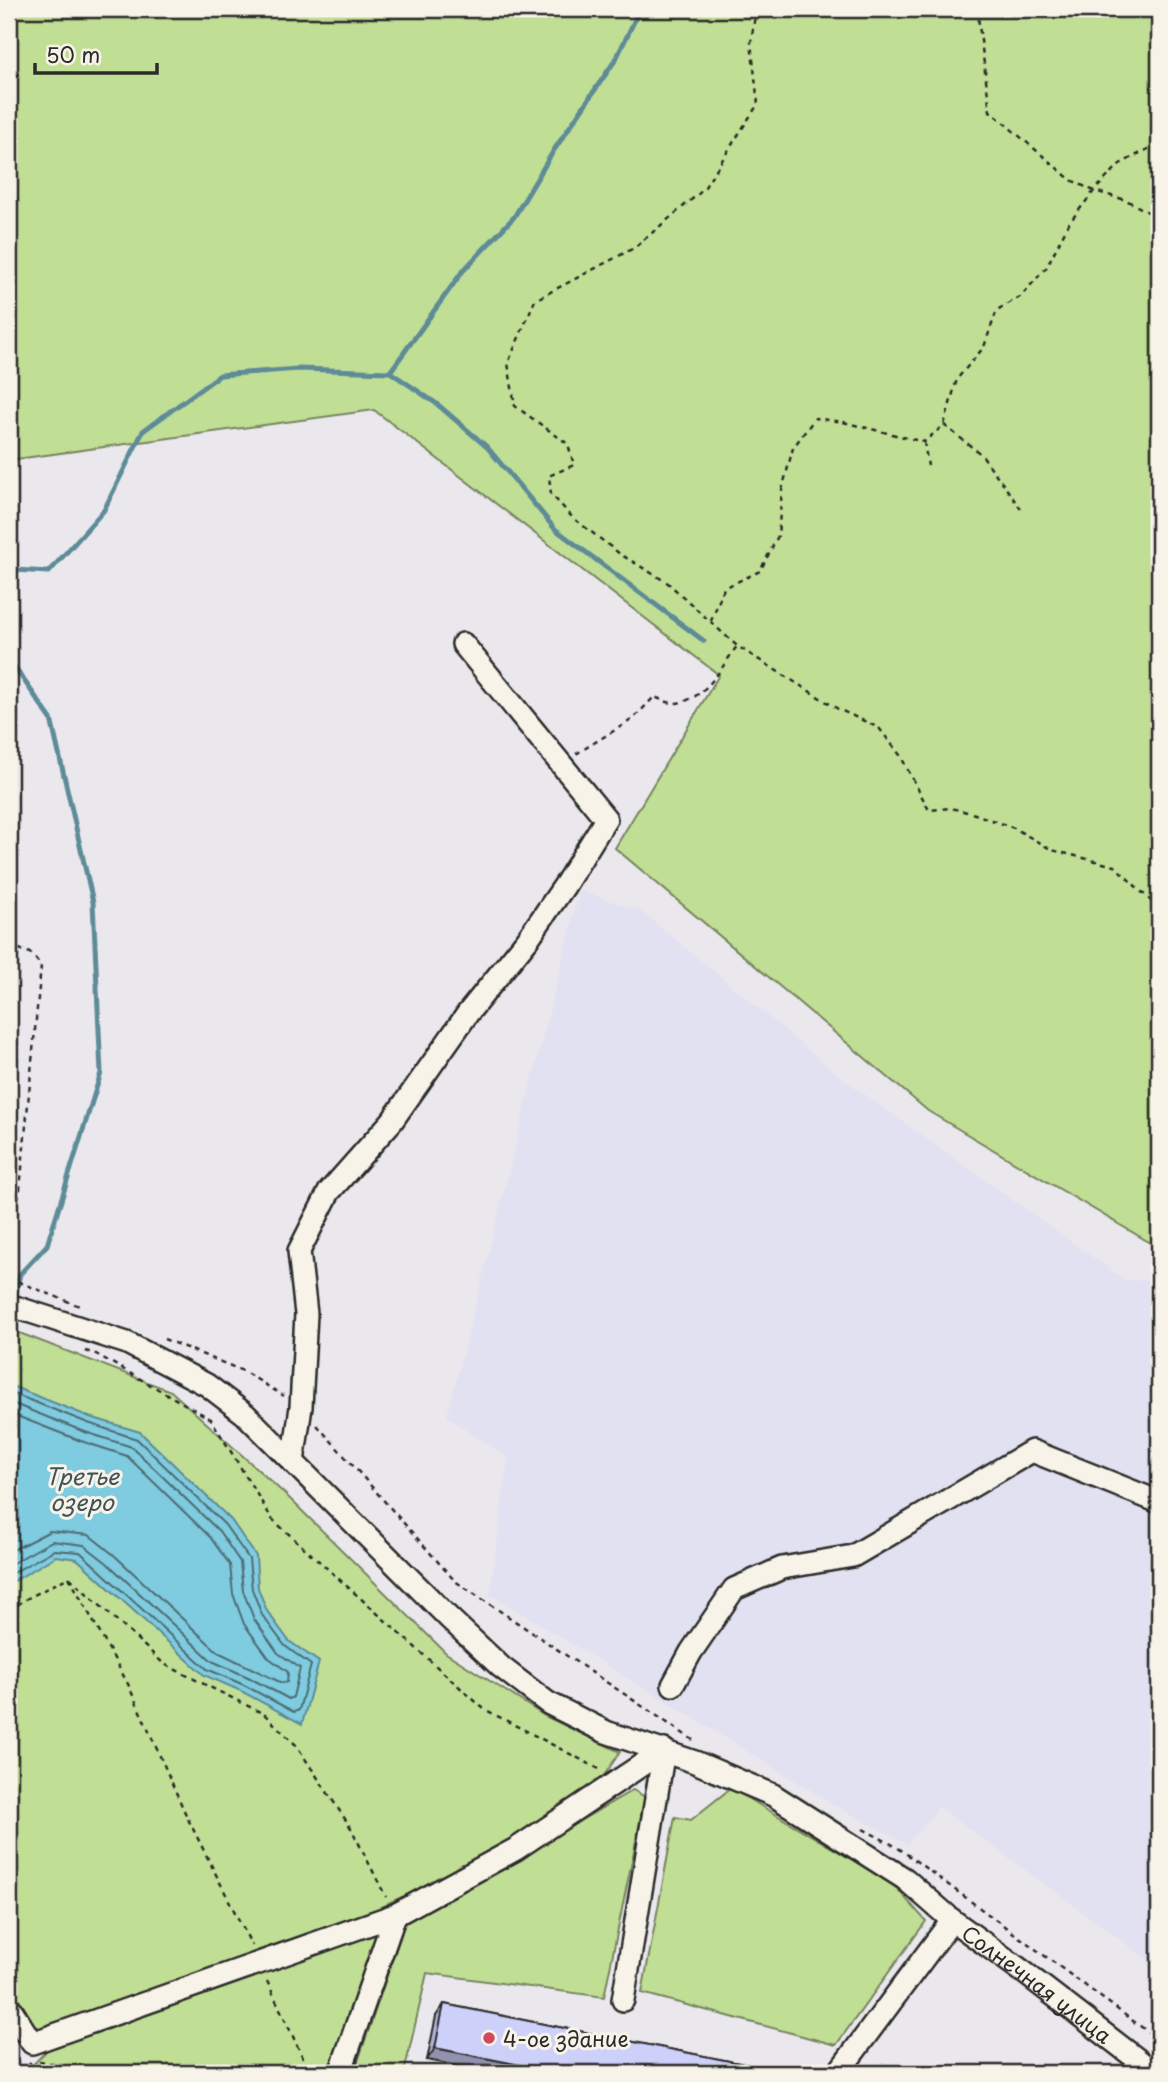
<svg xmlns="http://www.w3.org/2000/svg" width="1168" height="2082" font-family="'Playpen Sans',sans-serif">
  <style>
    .built { fill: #e1e1f1 }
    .green { fill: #c1de95; stroke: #768460; stroke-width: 2 }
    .water { fill: #7fcbdf; stroke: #5d8b97; stroke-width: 2 }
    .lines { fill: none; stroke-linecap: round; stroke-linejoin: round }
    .shore { stroke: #4d6b73; stroke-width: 2 }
    .stream { stroke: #5d8b97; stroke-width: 5 }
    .minor-casing { stroke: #2b2b2b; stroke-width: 26 }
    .path { stroke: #2b2b2b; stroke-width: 2.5; stroke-dasharray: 5 5; stroke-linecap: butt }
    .minor { stroke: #f7f3e8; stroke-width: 21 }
    .wall { fill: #b0b3d6; stroke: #2b2b2b; stroke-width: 2 }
    .shaded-wall { fill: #9092ae; stroke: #2b2b2b; stroke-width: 2 }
    .building { fill: #cdd0f9; stroke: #2b2b2b; stroke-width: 2 }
    .poi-dot { fill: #d1495b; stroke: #f7f3e8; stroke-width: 2.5 }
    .labels { text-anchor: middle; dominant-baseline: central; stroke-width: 6; stroke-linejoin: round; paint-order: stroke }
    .street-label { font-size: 21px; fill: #2b2b2b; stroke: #f7f3e8 }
    .poi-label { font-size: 21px; fill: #2b2b2b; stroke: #f7f3e8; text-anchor: start }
    .water-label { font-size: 23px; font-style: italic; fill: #405358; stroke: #f7f3e8 }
  </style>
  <rect width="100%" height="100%" fill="#eae8ed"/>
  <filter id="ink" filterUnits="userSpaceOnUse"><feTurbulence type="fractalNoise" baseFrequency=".0143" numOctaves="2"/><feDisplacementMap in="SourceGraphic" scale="14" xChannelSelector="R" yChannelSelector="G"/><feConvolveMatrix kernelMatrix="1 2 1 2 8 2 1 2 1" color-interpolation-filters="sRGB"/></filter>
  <g filter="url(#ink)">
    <path class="built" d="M580 890 642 912 846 1081 1125 1280 1159 1281V1968L939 1807 907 1844 838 1807 490 1594 508 1458 447 1417Z"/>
    <g class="green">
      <path d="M9 9H1159V1248L928 1111 615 848 719 675 374 410 9 460Z"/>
      <path d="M9 1329 171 1391 287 1496 446 1653 545 1716 620 1752 593 1792 432 1884 388 1903 329 2073H25L47 2050 9 1988Z"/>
      <path d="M731 1788 893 1884 926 1921 836 2045 642 1993 675 1817 691 1820Z"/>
      <path d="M633 1790 645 1797 604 1997 427 1973 404 2073H354L405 1923Z"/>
    </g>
    <path class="water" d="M9 1385 90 1417 140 1432 231 1520 256 1556 258 1588 267 1611 289 1641 319 1662 302 1724 241 1691 204 1675 77 1559 56 1556 9 1584Z"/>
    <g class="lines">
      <g class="shore">
        <path d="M9 1392 88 1423 137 1439 225 1525 249 1559 252 1589 262 1615 285 1646 311 1665 299 1710 294 1712 244 1685 207 1669 80 1552 54 1550 9 1575"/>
        <path d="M9 1402 85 1432 132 1447 219 1531 240 1562 243 1591 254 1619 278 1653 300 1668 293 1697 289 1699 248 1677 212 1661 107 1563 84 1545 52 1541 9 1565"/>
        <path d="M9 1413 81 1441 127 1456 210 1537 230 1565 233 1594 244 1624 269 1658 288 1672 287 1682 282 1683 218 1652 114 1555 89 1535 50 1531 9 1552"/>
      </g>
      <g class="stream">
        <path d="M390 372 437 404 487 447 555 529 704 641"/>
        <path d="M9 572 14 570 49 572 104 510 143 431 220 375 298 369 390 372 462 272 514 217 554 150 616 59 640 9"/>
        <path d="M9 659 51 719 93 902 101 1073 47 1245 20 1274 16 1291"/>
      </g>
      <g class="minor-casing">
        <g id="minor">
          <path id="s1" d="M9 1305 127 1343 207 1385 245 1414 449 1618 501 1667 548 1703 606 1732 695 1762 773 1795 905 1879 952 1920 1025 1973 1155 2073"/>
          <path d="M293 1462 301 1407 306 1314 299 1251 329 1192 392 1121 468 1013 527 940 565 885 606 819 463 644"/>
          <path d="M673 1685 691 1652 734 1589 782 1568 853 1556 1032 1451 1159 1502"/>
          <path d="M623 2000 664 1750"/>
          <path d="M9 2006 32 2043 395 1915"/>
          <path d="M340 2073 395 1915 516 1849 664 1750"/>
          <path d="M838 2073 952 1920"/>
        </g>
      </g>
      <g class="path">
        <path d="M756 9 751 42 758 104 703 190 634 248 535 300 508 363 515 406 568 444 574 465 549 476 551 494 573 518 620 554 668 583 737 646 838 709 879 728 900 755 929 810 951 808 975 814 1014 828 1052 850 1115 866 1153 903 1159 906"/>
        <path d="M977 9 990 111 1071 180 1094 191 1120 164 1150 148 1159 152"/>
        <path d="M1134 9 1159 20"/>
        <path d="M944 425 982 455 1023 512"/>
        <path d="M924 442 928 466"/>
        <path d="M711 621 724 588 760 571 778 536 782 490 793 448 815 418 843 422 924 442 944 425 957 379 984 347 997 310 1020 297 1046 268 1069 223 1094 191 1126 200 1159 218"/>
        <path d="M576 754 633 719 654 697C661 699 669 704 676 703 705 700 721 668 737 646"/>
        <path d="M9 945 32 954 41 966 20 1189 9 1244"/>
        <path d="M9 1278 82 1307"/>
        <path d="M164 1339 243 1371 284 1396"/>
        <path d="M85 1351 96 1354 211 1419 272 1519 484 1709 599 1769"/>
        <path d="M317 1425 455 1581 693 1740"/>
        <path d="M69 1577 128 1684 187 1817 252 1946"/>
        <path d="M9 1611 26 1599 69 1577 164 1664 264 1714 296 1745 351 1828 386 1897"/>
        <path d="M863 1829 897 1847 1159 2040"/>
        <path d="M267 1981 310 2073"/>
        <path d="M39 2061 112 2073"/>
        <path d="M29 2062 38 2073"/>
      </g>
      <use href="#minor" class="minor"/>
    </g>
    <path class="wall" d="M444 2004 789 2073 427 2060 436 2016Z"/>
    <path class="shaded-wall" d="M435 2048 561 2073H495L427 2060Z"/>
    <path class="building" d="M444 2004 789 2073H561L435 2048Z"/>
  </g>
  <circle class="poi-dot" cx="489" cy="2038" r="7"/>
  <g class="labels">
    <g class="street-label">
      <text stroke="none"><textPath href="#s1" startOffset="1250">Солнечная улица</textPath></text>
    </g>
    <g class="poi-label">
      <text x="503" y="2038">4-ое здание</text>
    </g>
    <g class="water-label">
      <text x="82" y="1475">Третье<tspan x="82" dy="26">озеро</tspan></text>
    </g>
  </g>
  <rect width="1168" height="2082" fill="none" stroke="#f7f3e8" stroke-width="35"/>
  <rect x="18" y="18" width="1133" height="2047" fill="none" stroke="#2b2b2b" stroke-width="2.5" filter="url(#ink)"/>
  <path d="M35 63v10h122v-10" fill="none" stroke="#2b2b2b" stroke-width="3.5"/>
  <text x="46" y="63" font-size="21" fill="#2b2b2b" stroke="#f7f3e8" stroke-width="5" paint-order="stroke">50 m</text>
</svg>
